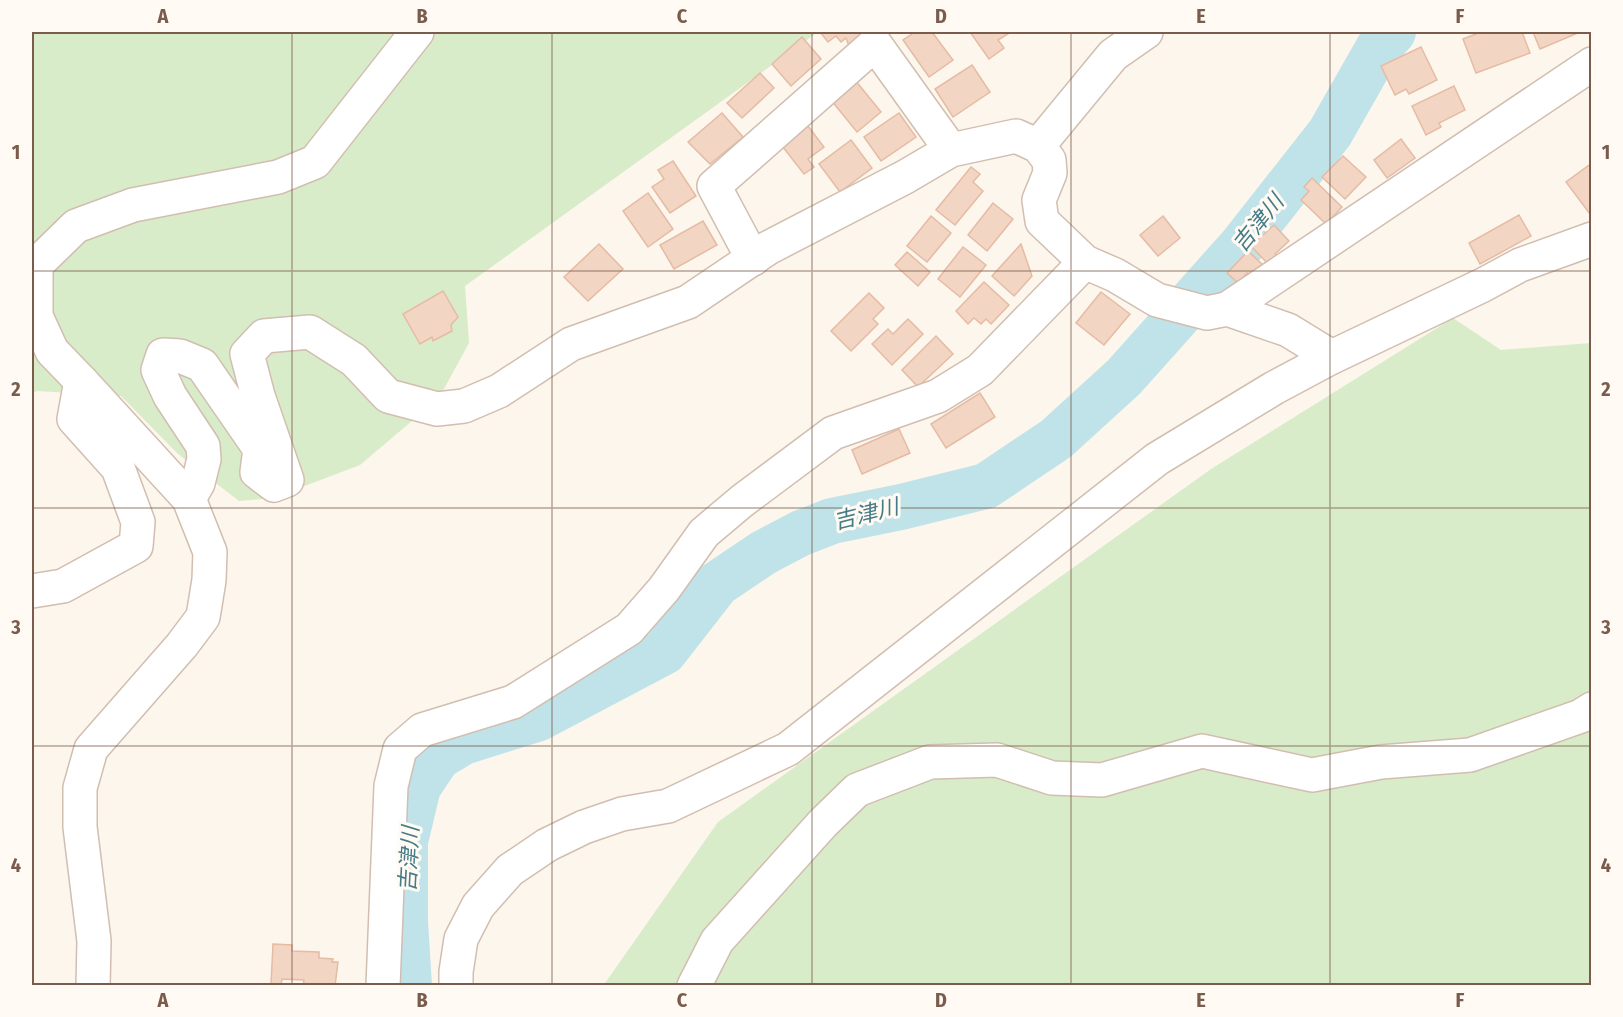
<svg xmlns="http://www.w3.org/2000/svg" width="1623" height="1017" font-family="'Fira Sans Condensed','Noto Sans JP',sans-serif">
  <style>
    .green { fill: #d8ecc9 }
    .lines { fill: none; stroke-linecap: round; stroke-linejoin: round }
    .river { stroke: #bfe3e8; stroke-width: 46 }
    .building { fill: #f3d5c3; stroke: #e6bba3; stroke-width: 1.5 }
    .minor-casing { stroke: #d1beb0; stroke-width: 36 }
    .minor { stroke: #fff; stroke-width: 33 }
    .grid { fill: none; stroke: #7a5c4d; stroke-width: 1.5; stroke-opacity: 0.55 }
    .labels { text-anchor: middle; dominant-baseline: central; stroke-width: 6; stroke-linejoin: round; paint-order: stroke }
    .water-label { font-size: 22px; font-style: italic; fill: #437c86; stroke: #fffaf3 }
    .neatline { fill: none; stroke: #7a5c4d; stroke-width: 2 }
    .grid-label { font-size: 20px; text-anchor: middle; font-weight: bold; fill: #7a5c4d }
  </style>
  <rect width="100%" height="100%" fill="#fdf6ec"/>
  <g class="green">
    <path d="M32 32H818L465 286 469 343 439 398 360 465 273 498 239 501 178 454 121 396 37 391 32 393Z"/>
    <path d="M1453 318 1501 350 1591 343V985L603 986 718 822 1211 469Z"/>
  </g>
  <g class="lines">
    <path class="river" d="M409 986 405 922V841L418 787 438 757 463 742 539 718 664 652 717 584 763 553 801 533 832 521 901 507 986 486 1056 439 1124 377 1242 245 1330 133 1379 47 1393 32"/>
  </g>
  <g class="building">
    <path d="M820 32H869L849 46 846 38 841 42 836 36 828 42Z"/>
    <path d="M915 32H932L953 60 929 77 903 40Z"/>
    <path d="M970 32H1011L998 40 1004 48 989 59Z"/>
    <path d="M1481 32H1522L1530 53 1476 73 1463 39Z"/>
    <path d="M1533 32H1580L1540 49Z"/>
    <path d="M802 37 821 59 791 86 772 64Z"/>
    <path d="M1421 47 1437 80 1409 94 1406 89 1395 95 1381 66Z"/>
    <path d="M972 65 990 92 953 117 935 89Z"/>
    <path d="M760 73 774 88 742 118 727 103Z"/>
    <path d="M855 80 881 112 857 132 831 100Z"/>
    <path d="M1454 86 1465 110 1439 123 1441 127 1426 135 1412 106Z"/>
    <path d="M722 113 743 137 710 164 688 142Z"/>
    <path d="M899 113 916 137 881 161 864 137Z"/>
    <path d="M808 126 824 147 808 159 814 167 804 174 782 146Z"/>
    <path d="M1401 139 1415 158 1387 178 1374 160Z"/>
    <path d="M851 140 872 168 840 192 819 164Z"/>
    <path d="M1343 156 1366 177 1345 199 1322 177Z"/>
    <path d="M673 161 696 196 670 213 652 187 664 179 658 170Z"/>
    <path d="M1592 163V213L1590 214 1566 182Z"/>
    <path d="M971 167 980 174 973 182 983 191 955 225 936 210Z"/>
    <path d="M1312 178 1342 207 1326 224 1301 200 1309 191 1304 187Z"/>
    <path d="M648 193 673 229 648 247 623 211Z"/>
    <path d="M993 203 1013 219 987 251 968 235Z"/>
    <path d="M1519 215 1531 236 1480 264 1469 243Z"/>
    <path d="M931 216 951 233 927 262 907 246Z"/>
    <path d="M1163 216 1180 238 1158 256 1140 235Z"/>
    <path d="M703 221 717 245 674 269 660 245Z"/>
    <path d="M1274 225 1289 241 1275 254 1279 258 1270 266 1251 246Z"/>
    <path d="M599 244 623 269 588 301 564 277Z"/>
    <path d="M1021 244 1032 276 1014 296 992 276Z"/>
    <path d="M963 247 986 265 960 297 938 279Z"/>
    <path d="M1248 251 1263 265 1252 277 1247 273 1238 283 1227 273Z"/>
    <path d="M907 252 930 272 918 286 895 265Z"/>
    <path d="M984 282 1009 305 991 324 986 319 981 324 974 318 968 324 956 311Z"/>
    <path d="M443 291 458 317 451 325 452 331 433 341 432 337 420 344 403 314Z"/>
    <path d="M1101 292 1130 314 1104 345 1076 323Z"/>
    <path d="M869 293 884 308 873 319 878 324 851 351 831 331Z"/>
    <path d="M908 319 923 334 892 365 872 344 888 329 893 334Z"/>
    <path d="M936 336 953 354 918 387 902 370Z"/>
    <path d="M980 393 995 417 946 448 931 424Z"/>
    <path d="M899 429 910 453 862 474 852 450Z"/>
    <path d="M273 944 292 945V951L319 952V958L333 959 332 962H338L335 986H303L304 980 282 979 281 985H271Z"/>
  </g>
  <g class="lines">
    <g class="minor-casing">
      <g id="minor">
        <path d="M1038 146 1113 55 1146 32"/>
        <path d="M753 259 714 186 875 44 951 150"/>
        <path d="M1227 309 1592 64"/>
        <path d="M189 499 198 483 204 459 203 446 170 396 158 370 163 355 180 356 202 365 260 449 257 472 274 485 287 480 258 396 247 354 264 336 310 332 354 360 388 396 437 409 464 406 499 391 571 344 688 302 768 248 905 177 951 150 1016 136 1038 146 1049 160 1050 173 1039 200 1042 221 1085 262 1115 275 1157 300 1207 313 1227 309 1288 330 1332 357"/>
        <path d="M32 591 63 586 136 546 138 522 118 468 74 419 81 381"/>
        <path d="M93 986 94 941 80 827V788L91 749 182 645 203 617 209 580 210 552 189 499 81 381 52 351 36 316V265L76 226 133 205 278 177 315 162 417 32"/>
        <path d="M383 986 391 786 400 749 422 730 513 702 629 629 664 589 704 533 742 501 833 433 938 396 980 370 1085 262"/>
        <path d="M456 986V972L461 939 478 906 510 870 547 845 584 827 622 814 668 806 788 749 1157 459 1274 388 1332 357 1483 285 1520 265 1592 239"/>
        <path d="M694 986 717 941 823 823 857 790 930 762 997 760 1052 778 1102 780 1202 751 1312 775 1381 762 1470 755 1581 716 1592 709"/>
      </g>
    </g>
    <use href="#minor" class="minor"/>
  </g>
  <path class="grid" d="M292 32V986M552 32V986M812 32V986M1071 32V986M1330 32V986M32 271H1592M32 508H1592M32 746H1592"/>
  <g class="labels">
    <g class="water-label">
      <text transform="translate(1258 223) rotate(-51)">吉津川</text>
      <text transform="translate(866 514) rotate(-14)">吉津川</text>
      <text transform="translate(409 859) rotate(-87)">吉津川</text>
    </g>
  </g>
  <rect width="1623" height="1017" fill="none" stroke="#fffaf3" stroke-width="66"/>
  <rect x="33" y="33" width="1557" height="951" class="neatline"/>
  <g class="grid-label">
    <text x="163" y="23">A</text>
    <text x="422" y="23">B</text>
    <text x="682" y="23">C</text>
    <text x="941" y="23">D</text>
    <text x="1201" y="23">E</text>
    <text x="1460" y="23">F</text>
    <text x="16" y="159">1</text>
    <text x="1606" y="159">1</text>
    <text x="16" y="396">2</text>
    <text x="1606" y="396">2</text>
    <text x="16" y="634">3</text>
    <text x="1606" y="634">3</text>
    <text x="16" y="872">4</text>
    <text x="1606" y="872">4</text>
    <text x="163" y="1007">A</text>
    <text x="422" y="1007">B</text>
    <text x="682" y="1007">C</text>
    <text x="941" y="1007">D</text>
    <text x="1201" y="1007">E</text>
    <text x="1460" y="1007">F</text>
  </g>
</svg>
